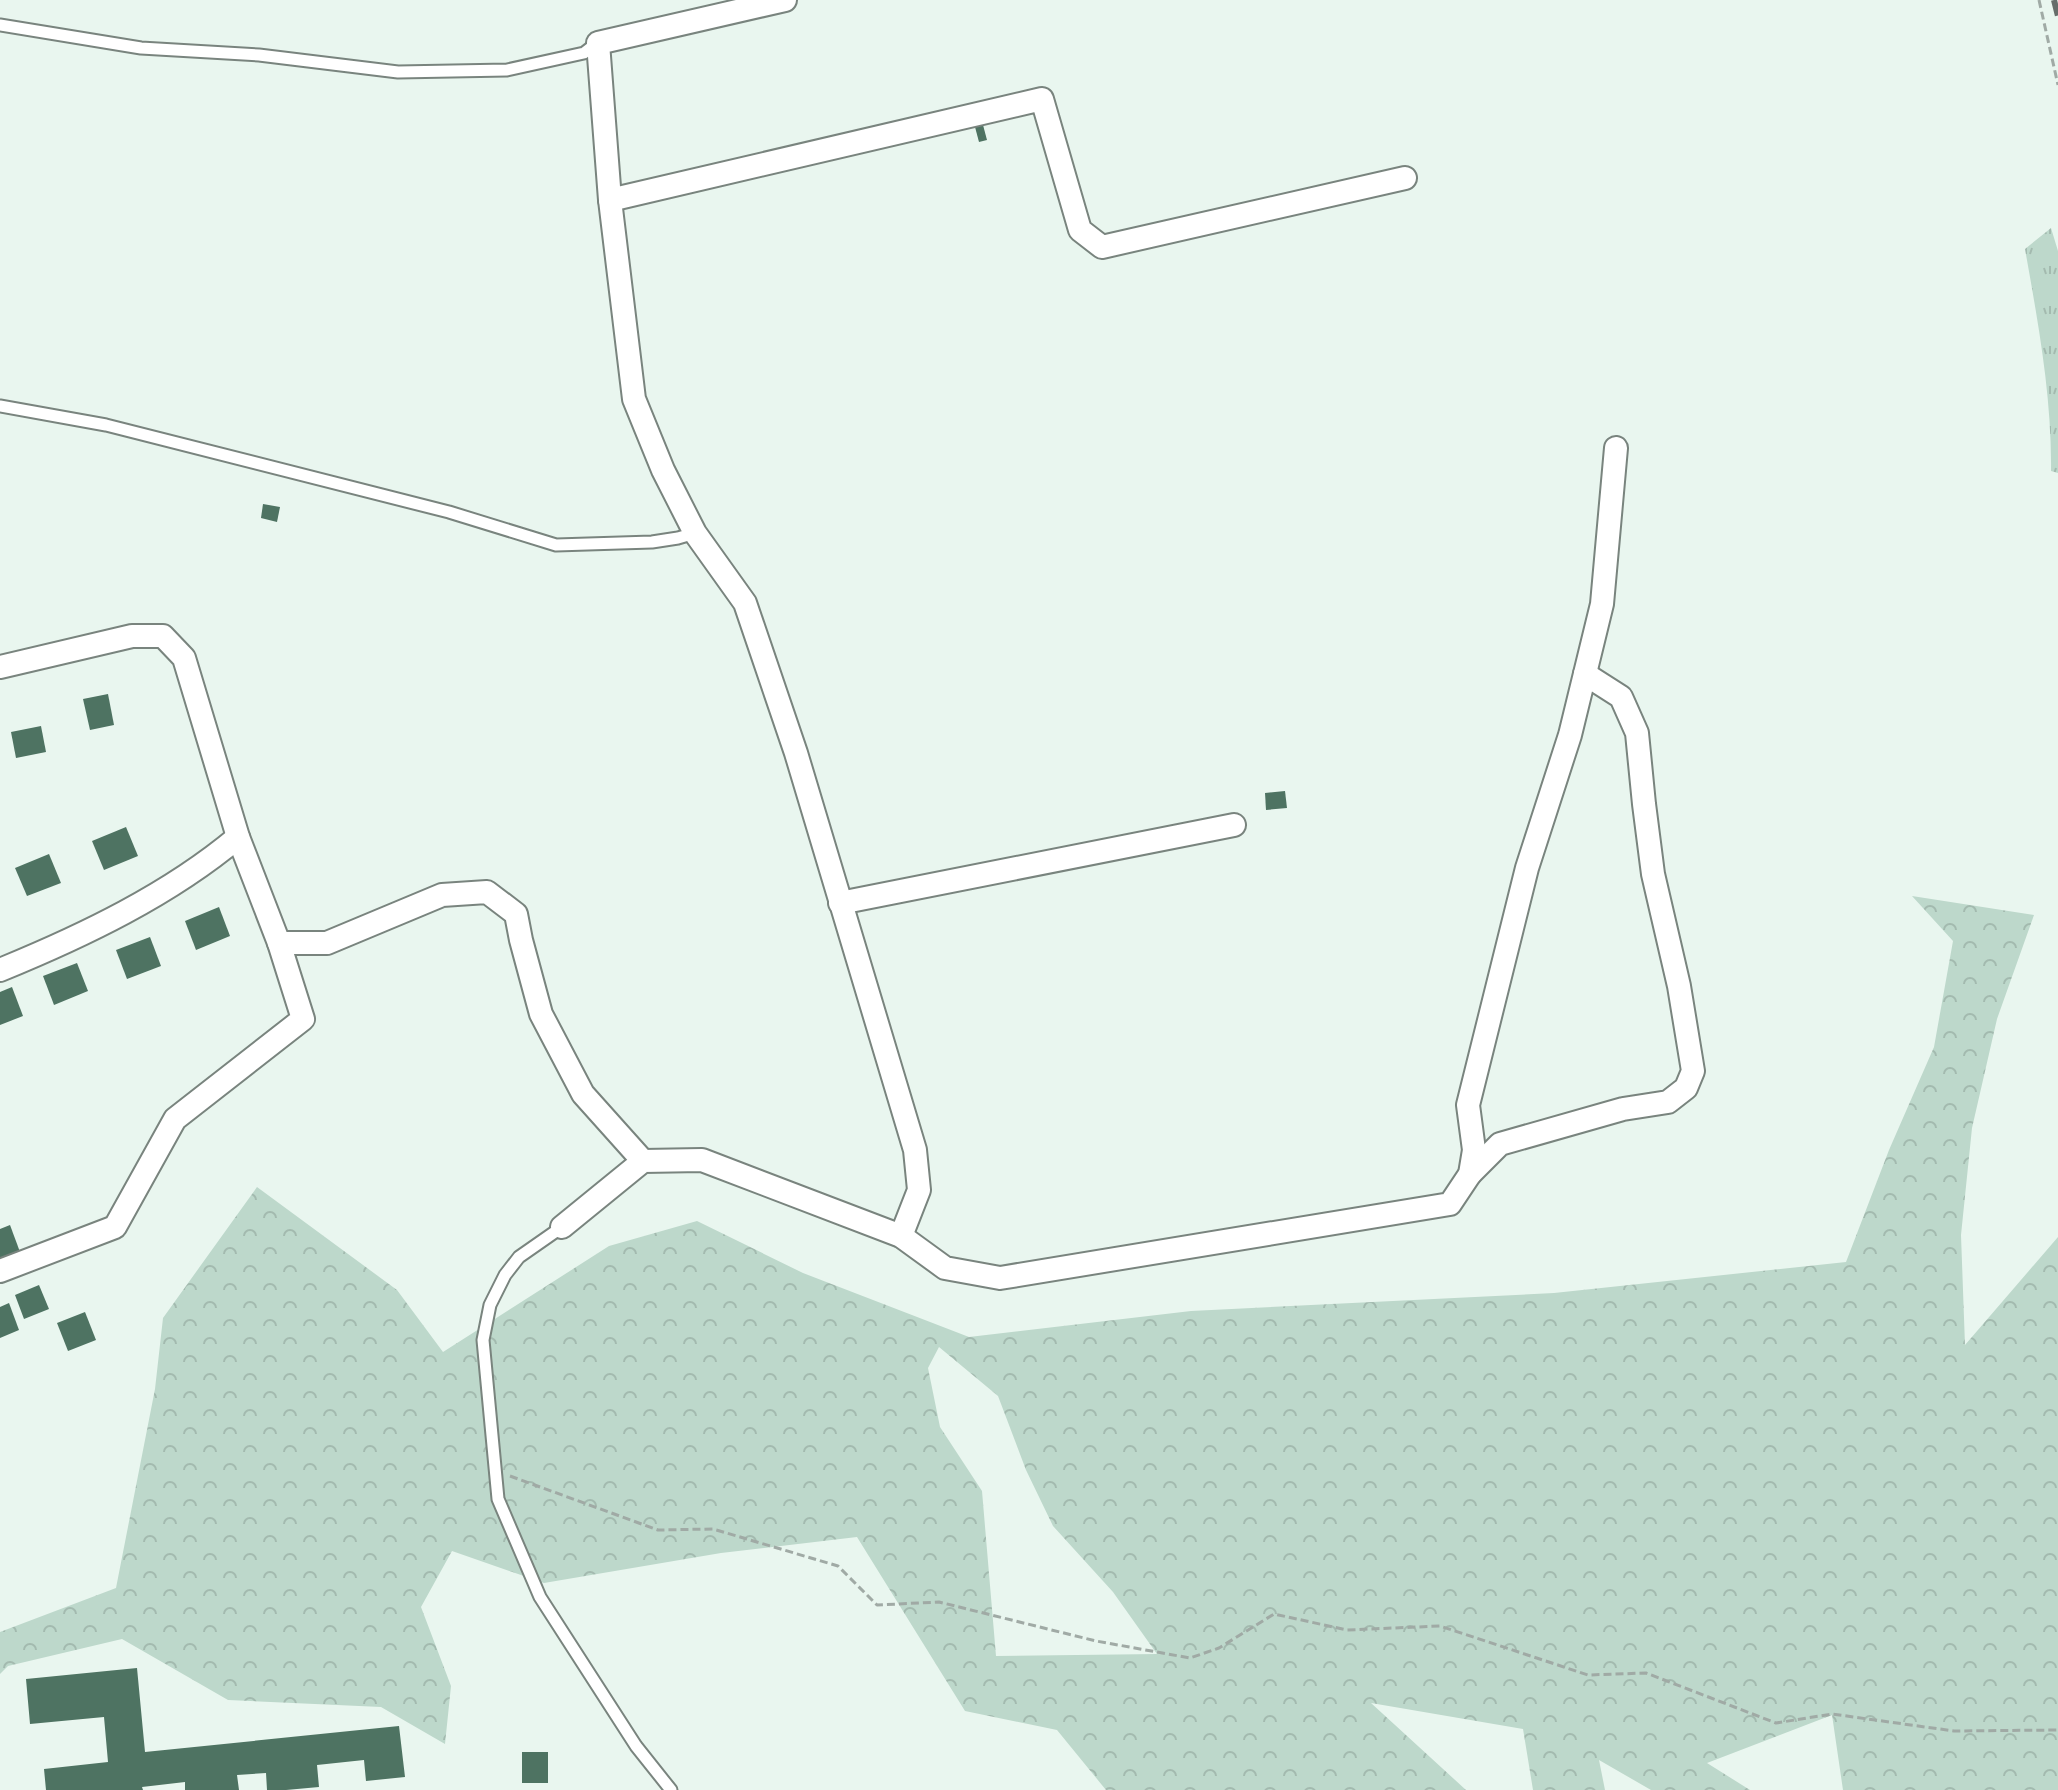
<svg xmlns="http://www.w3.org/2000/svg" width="2058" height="1790" font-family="Raleway,sans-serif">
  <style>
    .grass { fill: url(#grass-tufts) }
    .forest { fill: url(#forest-crowns); fill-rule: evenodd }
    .building { fill: #4e7362 }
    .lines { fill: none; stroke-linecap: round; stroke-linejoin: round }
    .lane-casing { stroke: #79847e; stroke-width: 15 }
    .street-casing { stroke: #79847e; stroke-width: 26 }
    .path { stroke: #a0aaa5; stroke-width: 3; stroke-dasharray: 8 4; stroke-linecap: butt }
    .lane { stroke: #fff; stroke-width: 11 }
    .street { stroke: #fff; stroke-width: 22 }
    .rail { stroke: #666d6a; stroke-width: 6; stroke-dasharray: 16 8; stroke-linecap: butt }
  </style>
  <defs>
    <pattern id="grass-tufts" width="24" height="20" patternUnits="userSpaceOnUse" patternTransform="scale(2)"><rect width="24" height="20" fill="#bdd8cb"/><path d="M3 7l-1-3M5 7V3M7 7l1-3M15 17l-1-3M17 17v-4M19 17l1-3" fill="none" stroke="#a3baaf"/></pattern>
    <pattern id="forest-crowns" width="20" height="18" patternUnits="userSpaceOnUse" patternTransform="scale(2)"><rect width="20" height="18" fill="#bdd8cb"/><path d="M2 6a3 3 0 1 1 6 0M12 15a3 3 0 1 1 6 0" fill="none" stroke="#a3baaf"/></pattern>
  </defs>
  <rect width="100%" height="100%" fill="#e9f6ef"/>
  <path class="grass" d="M2051 228 2058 251V473L2051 471C2052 397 2038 322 2025 249Z"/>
  <path class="forest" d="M1912 896 2034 915 1997 1019 1972 1128 1961 1235 1965 1345 2058 1237V1790H1843L1832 1715 1707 1763 1750 1790H1651L1599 1760 1605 1790H1533L1523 1729 1371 1703 1466 1790H1106L1057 1730 965 1711 857 1537 721 1553 544 1583 452 1551 421 1607 451 1686 445 1744 381 1707 228 1700 122 1639 8 1666 0 1674V1632L116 1588 155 1389 163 1318 257 1187 397 1290 443 1352 609 1246 697 1221 803 1273 969 1337 1191 1311 1554 1293 1846 1262 1889 1150 1934 1047 1953 941ZM939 1347 998 1396 1026 1470 1053 1526 1113 1592 1157 1654 996 1656 982 1491 940 1427 928 1368Z"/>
  <g class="building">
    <path d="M983 125 987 140 979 142 975 127Z"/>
    <path d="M263 504 280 507 277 522 261 518Z"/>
    <path d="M108 694 114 725 90 730 83 699Z"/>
    <path d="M41 726 46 752 16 758 11 732Z"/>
    <path d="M1285 791 1287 808 1266 810 1265 793Z"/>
    <path d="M126 827 138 856 104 870 92 841Z"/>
    <path d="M49 854 61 883 27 896 15 868Z"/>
    <path d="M219 907 230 936 196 950 185 921Z"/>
    <path d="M150 937 161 966 127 979 116 950Z"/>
    <path d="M77 963 88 991 54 1005 43 976Z"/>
    <path d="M12 987 23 1016 0 1025V992Z"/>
    <path d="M10 1225 20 1252 0 1260V1229Z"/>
    <path d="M39 1285 49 1309 24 1319 15 1295Z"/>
    <path d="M9 1303 19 1330 0 1338V1307Z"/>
    <path d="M85 1312 96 1340 68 1351 57 1323Z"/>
    <path d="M137 1668 145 1752 399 1726 405 1777 366 1781 364 1760 317 1765 319 1787 286 1790H267L266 1773 237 1775 239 1790H185V1782L142 1787 143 1790H46L44 1769 108 1762 104 1717 30 1724 26 1679Z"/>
    <rect x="522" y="1752" width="26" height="31"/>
  </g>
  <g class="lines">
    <g class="lane-casing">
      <g id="lane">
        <path d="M0 25 141 48 259 55 398 72 507 70 584 53 597 43"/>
        <path d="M0 406 106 425 449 512 556 545 652 542 678 538 695 533"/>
        <path d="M562 1227 519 1257 505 1275 490 1305 483 1340 498 1499 540 1597 636 1746 671 1790"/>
      </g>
    </g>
    <g class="street-casing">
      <g id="street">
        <path d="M785 0 598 43 610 200 634 399 663 470 695 533 745 603 796 753 915 1150 919 1190 901 1236"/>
        <path d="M610 200 1042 99 1080 230 1102 247 1405 178"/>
        <path d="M0 667 132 636H163L184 658 238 837 279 943 303 1019 175 1119 115 1227 0 1271"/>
        <path d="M840 903 1234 825"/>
        <path d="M279 943H327L442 895 487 892 516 914 521 940 541 1014 583 1094 643 1161"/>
        <path d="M0 970C83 936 169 895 238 837"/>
        <path d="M1470 1174 1500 1144 1623 1109 1668 1102 1686 1088 1693 1071 1679 986 1653 874 1644 804 1637 733 1621 697 1585 674"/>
        <path d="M562 1227 643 1161 702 1160 901 1236 945 1268 1000 1278 1450 1204 1470 1174 1474 1150 1468 1105 1527 868 1570 735 1602 604 1616 448"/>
      </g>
    </g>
    <g class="path">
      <path d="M2039 0 2058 85"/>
      <path d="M510 1476 658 1530 713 1529 838 1566 877 1605 939 1602 1096 1641 1190 1658 1219 1648 1274 1614 1347 1630 1440 1626 1588 1675 1646 1673 1776 1723 1832 1714 1954 1731 2058 1730"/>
    </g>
    <use href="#lane" class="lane"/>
    <use href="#street" class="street"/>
    <path class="rail" d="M2054 0 2058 16"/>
  </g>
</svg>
